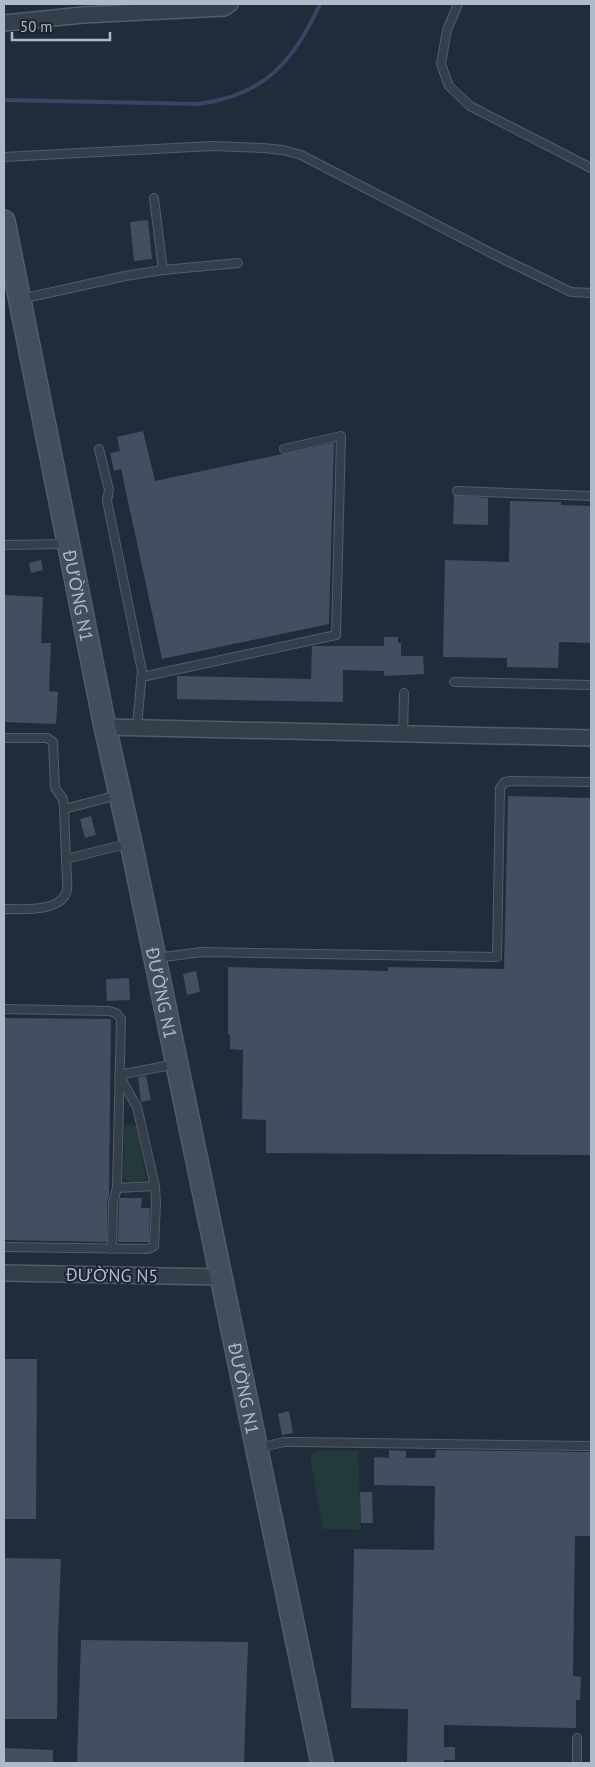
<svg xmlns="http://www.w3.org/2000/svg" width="595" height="1767" font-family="'PT Sans',sans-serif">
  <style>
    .green { fill: #23393c }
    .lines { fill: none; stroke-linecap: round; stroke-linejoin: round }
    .stream { stroke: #354762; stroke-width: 4 }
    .building { fill: #424f60 }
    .lane-casing { stroke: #535c69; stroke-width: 10 }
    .street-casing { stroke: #535c69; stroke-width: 18 }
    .secondary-casing { stroke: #535c69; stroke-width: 24 }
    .lane { stroke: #353e4b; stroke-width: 8 }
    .street { stroke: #353e4b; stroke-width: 15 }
    .secondary { stroke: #434d5e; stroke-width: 21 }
    .labels { text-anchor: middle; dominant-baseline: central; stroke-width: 4; stroke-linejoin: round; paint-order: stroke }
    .street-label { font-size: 18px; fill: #b0b9c7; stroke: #1b2330 }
  </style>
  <rect width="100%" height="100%" fill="#212c3b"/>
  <g class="green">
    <path d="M131 1124 136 1126 137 1129 146 1177C142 1183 130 1184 124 1178V1130L126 1126Z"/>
    <path d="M315 1451H358L361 1530 323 1529 310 1457Z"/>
  </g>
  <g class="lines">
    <path class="stream" d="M4 100 198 104C264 96 294 61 320 4"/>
  </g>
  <g class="building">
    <path d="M148 220 152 259 134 261 130 222Z"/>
    <path d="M143 431 155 481 334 443 329 624 162 659 121 469 114 471 110 453 120 451 117 437Z"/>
    <path d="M454 495 488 498V525L453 524Z"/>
    <path d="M510 501 561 502V505L591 506V643L559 642 558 668 507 667V658L443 657 445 560 509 562Z"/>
    <path d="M41 560 43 570 31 573 29 563Z"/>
    <path d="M4 595 43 597 41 643H51L49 691 58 692 56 724 4 722Z"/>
    <path d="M384 637H398V643H401V656H423L424 674 384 676V671L343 670V702L177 699V676L311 679 312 646H384Z"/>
    <path d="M508 796 591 798V1155L266 1153V1120L242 1119 243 1050 230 1049V1035L228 1034V967L388 971V967L504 969Z"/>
    <path d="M91 816 96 835 85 838 80 819Z"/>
    <path d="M196 971 200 992 187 995 183 974Z"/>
    <path d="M129 978 130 1000 107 1001 106 979Z"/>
    <path d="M4 1018 111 1019 109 1196 107 1203V1242L4 1240Z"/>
    <path d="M146 1076 151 1100 141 1102 138 1077Z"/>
    <path d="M120 1198H142L141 1208H150L149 1242H118L119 1204Z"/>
    <path d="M4 1359H37L36 1519H4Z"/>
    <path d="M289 1411 293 1433 282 1435 278 1414Z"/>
    <path d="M389 1450 406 1451V1458H435L436 1450 591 1452V1536H575L573 1676 581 1677 580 1700H576V1728L444 1725V1747H455V1760H444V1763H407L408 1709 351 1708 354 1549 434 1550 435 1486 374 1485V1457L389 1458Z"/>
    <path d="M360 1492H372L373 1523H361Z"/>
    <path d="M4 1558 61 1559 58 1634 57 1719H4Z"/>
    <path d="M81 1640 248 1642 244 1763H77Z"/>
    <path d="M4 1748 53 1750V1763H4Z"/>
  </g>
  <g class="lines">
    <g class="lane-casing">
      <g id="lane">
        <path d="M458 4 447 30 441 64 449 86 470 106 591 168"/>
        <path d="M4 157 212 146 263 148 283 150 301 155 497 256 571 292 591 293"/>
        <path d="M154 198 163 270"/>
        <path d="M21 299 125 276 163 270 238 263"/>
        <path d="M99 449 109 490 107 501 142 671 137 727"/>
        <path d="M457 491 591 496"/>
        <path d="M4 545 66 544"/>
        <path d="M142 677 336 635 341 436 284 449"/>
        <path d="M454 682 591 685"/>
        <path d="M403 734 404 693"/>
        <path d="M4 738H47L53 742 55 788 63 799 64 809"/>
        <path d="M66 859 64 809 118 795"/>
        <path d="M4 909C20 909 62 913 67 890 68 880 66 868 66 859L130 843"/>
        <path d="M156 958 202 952 497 957 500 788 505 782 511 781 591 782"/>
        <path d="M4 1009 109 1011 116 1013 121 1019 117 1188 113 1203 112 1249"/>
        <path d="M119 1075 176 1064"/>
        <path d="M117 1188 155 1186"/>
        <path d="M4 1247 148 1249 154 1246 156 1203 155 1186 137 1107 119 1075"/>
        <path d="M259 1448 284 1442H295L591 1446"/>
        <path d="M577 1763V1738"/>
      </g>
    </g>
    <g class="street-casing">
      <g id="street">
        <path d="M4 23 83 15 224 8 230 4"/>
        <path d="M105 727 591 738"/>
        <path d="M4 1273 220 1277"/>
      </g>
    </g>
    <g class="secondary-casing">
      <g id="secondary">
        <path id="s1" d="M4 221 105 727 131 843 322 1763"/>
      </g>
    </g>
    <use href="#lane" class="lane"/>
    <use href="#street" class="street"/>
    <use href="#secondary" class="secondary"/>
  </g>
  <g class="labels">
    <g class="street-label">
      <text stroke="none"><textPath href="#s1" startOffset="382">ĐƯỜNG N1</textPath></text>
      <text stroke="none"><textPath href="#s1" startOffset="788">ĐƯỜNG N1</textPath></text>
      <text transform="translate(112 1275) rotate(1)">ĐƯỜNG N5</text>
      <text stroke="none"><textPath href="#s1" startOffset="1192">ĐƯỜNG N1</textPath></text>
    </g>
  </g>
  <rect width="595" height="1767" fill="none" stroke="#b0b9c7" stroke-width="10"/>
  <path d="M12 32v8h98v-8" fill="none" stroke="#b0b9c7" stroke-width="2.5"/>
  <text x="20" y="32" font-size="15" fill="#b0b9c7" stroke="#1b2330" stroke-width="4" paint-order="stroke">50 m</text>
</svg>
